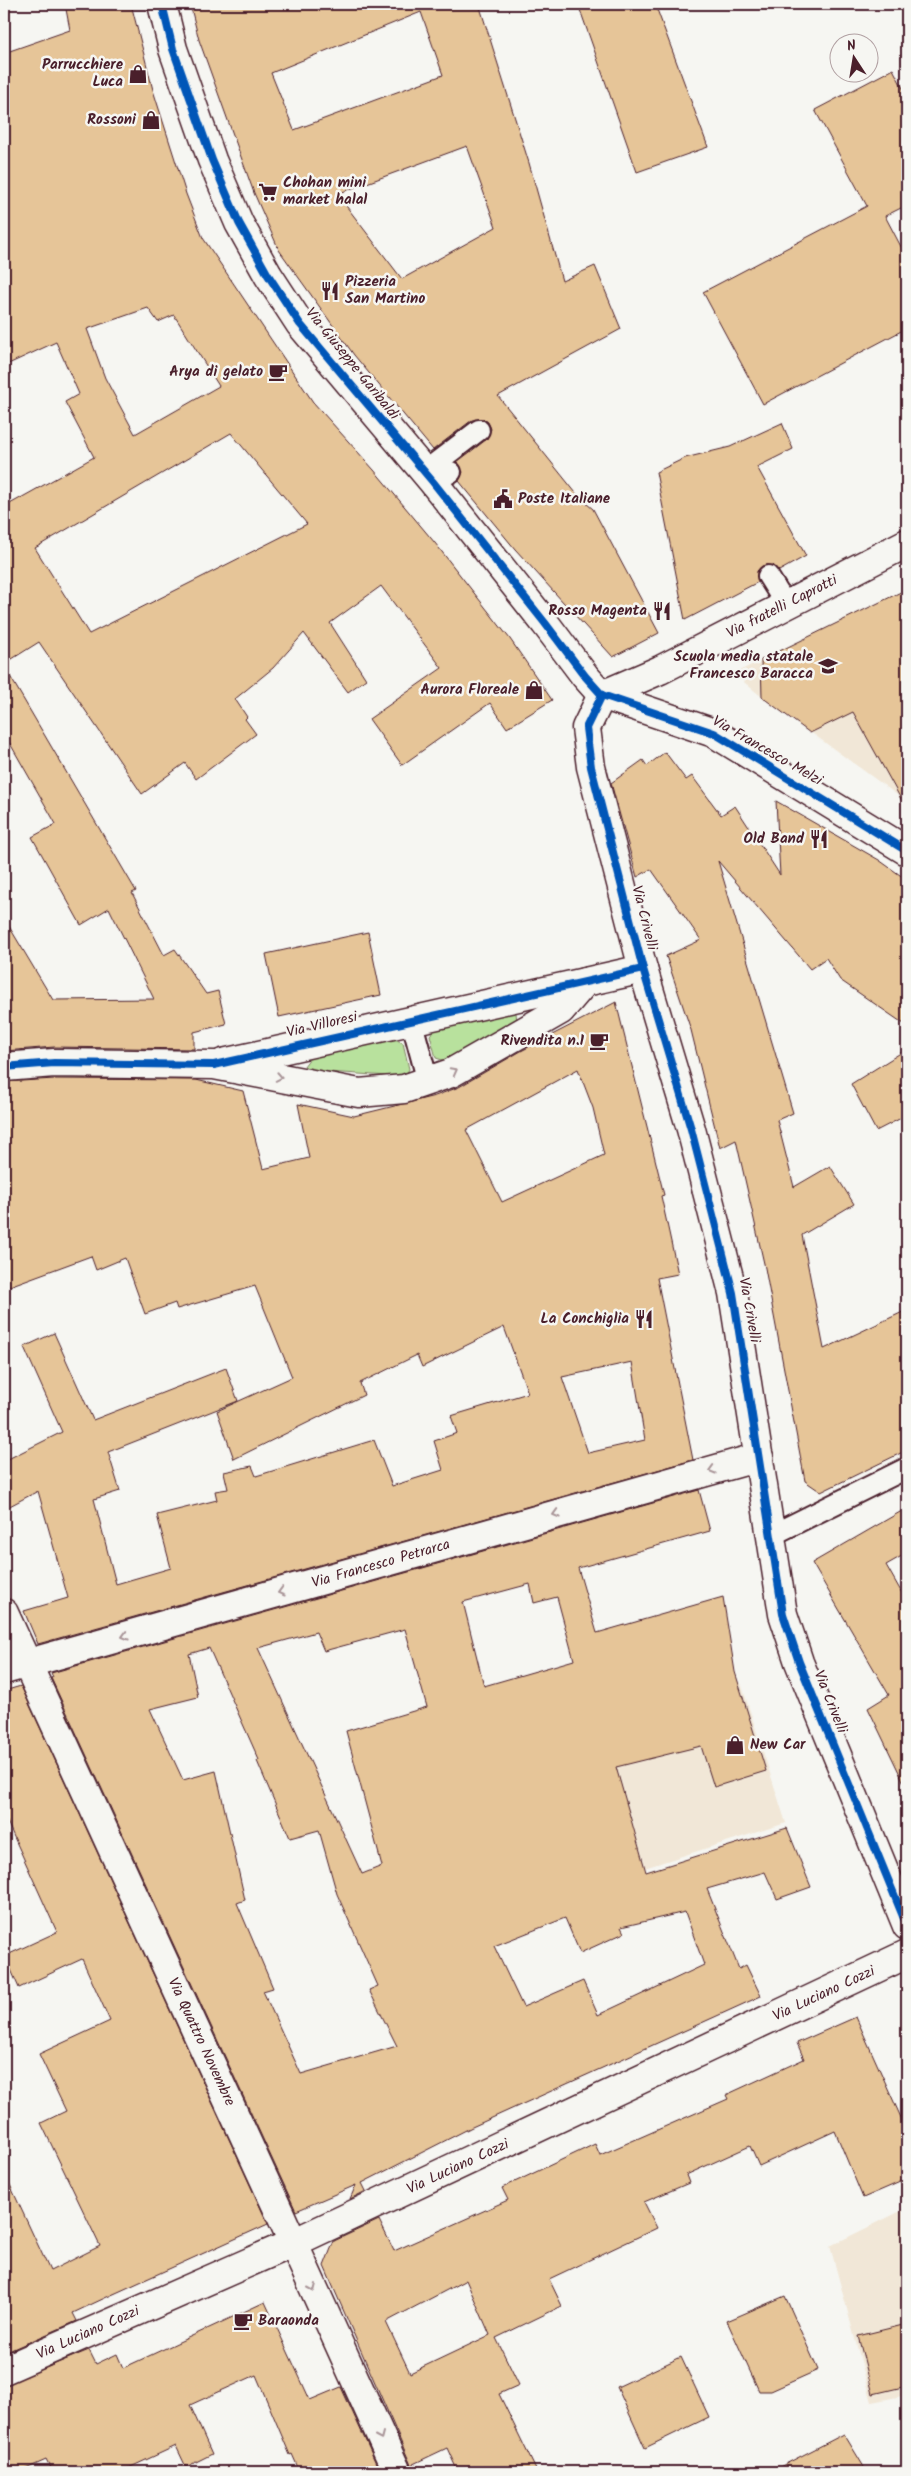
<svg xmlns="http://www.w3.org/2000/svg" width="911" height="2476" font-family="Kalam,sans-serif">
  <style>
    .built { fill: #f1e7d7 }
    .green { fill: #b8e19d; stroke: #818064 }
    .building { fill: #e6c598; stroke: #4a1f2b; fill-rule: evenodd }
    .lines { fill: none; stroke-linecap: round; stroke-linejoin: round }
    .lane-casing { stroke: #4a1f2b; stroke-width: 24 }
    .street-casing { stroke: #4a1f2b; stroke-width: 31 }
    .secondary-casing { stroke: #4a1f2b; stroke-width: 31 }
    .lane { stroke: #f6f6f2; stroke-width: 20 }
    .street { stroke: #f6f6f2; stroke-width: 28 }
    .secondary { stroke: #f6f6f2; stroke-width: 28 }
    .cycleway-casing { stroke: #f6f6f2; stroke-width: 11 }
    .cycleway { stroke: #0057b8; stroke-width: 8 }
    .oneway { stroke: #a99598 }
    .labels { text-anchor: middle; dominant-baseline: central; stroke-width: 5; stroke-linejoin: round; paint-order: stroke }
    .poi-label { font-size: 15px; font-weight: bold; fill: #4a1f2b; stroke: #f6f6f2; text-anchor: end }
    .street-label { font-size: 15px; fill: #4a1f2b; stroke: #f6f6f2 }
  </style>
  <rect width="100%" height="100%" fill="#f6f6f2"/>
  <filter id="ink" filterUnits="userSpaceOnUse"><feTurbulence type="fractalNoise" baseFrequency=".02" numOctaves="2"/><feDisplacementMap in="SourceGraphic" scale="10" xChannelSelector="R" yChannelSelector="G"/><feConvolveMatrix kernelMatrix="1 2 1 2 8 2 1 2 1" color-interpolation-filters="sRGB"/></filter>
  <g filter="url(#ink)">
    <g class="built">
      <path d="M907 589V802L762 697 739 678 737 672Z"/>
      <path d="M655 1674 663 1705 741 1683 786 1823 519 1908Z"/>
      <path d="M907 2208V2395L872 2402 830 2246Z"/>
    </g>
    <g class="green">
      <path d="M511 1011 516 1013 517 1022 446 1061 436 1058 430 1035 436 1028Z"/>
      <path d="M395 1039 403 1043 409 1069 405 1077 312 1071 304 1066 310 1058Z"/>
    </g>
    <g class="building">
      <path d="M65 4H131L153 90 186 194 203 238 313 402 374 470 435 543 510 639 552 700 507 728 490 703 402 765 369 719 442 668 381 586 330 623 366 679 348 692 304 633 273 668 235 699 247 717 245 719 256 734 196 779 185 763 142 794 39 642 4 664V498L8 505 94 457 65 402 79 394 56 342 4 366V53L70 30ZM148 308 158 322 174 315 219 386 135 434 105 378 87 329ZM231 433 307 524 89 634 35 548Z"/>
      <path d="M190 4H479L529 163 562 281 595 266 621 329 498 396 580 498 593 509 659 633 613 657 515 549 459 481 463 472 457 462 487 439 491 429 488 422 483 419 472 420 433 450 354 355 279 250 254 193 199 40ZM421 12 443 75 294 130 271 73ZM467 146 496 227 402 279 337 194Z"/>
      <path d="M578 4H655L708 147 637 172Z"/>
      <path d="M893 69 907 96V205L885 216 907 258V328L763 404 703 292 867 206 815 110Z"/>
      <path d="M782 423 793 449 757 467 806 556 779 571 773 565 762 566 757 571 758 582 685 620 656 472 685 458 730 447Z"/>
      <path d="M907 589V810L853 712 810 733 762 697 761 660Z"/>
      <path d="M4 666 136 891 132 893 164 955 175 949 206 994 218 991 226 1024 194 1032V1049L54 1047 4 1051V918L53 1000 154 999 109 908 81 925 32 837 56 824 4 733Z"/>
      <path d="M665 752 686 780 692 776 721 815 735 806 780 875 776 801 879 860 907 880V1026L840 980 826 958 810 969 718 861 793 1113 777 1120 794 1187 830 1166 854 1204 802 1235 824 1349 907 1310V1450L821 1492 805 1481 765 1268 736 1140 720 1148 691 1030 666 956 701 940 651 869 637 877 611 783 643 760 647 766Z"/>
      <path d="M368 932 381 995 279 1017 266 954Z"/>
      <path d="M616 1002 664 1195 661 1196 678 1274 657 1278 693 1460 38 1644 24 1611 68 1598 38 1491 4 1509V1461L62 1432 24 1347 54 1333 93 1420 226 1368 238 1401 108 1452 120 1491 94 1499 116 1584 171 1568 157 1515 217 1500 215 1491 228 1489 224 1472 252 1466 256 1476 374 1440 392 1486 443 1470 434 1441 457 1433 451 1416 528 1393 504 1327 422 1367 417 1355 360 1383 364 1395 234 1459 217 1411 292 1377 255 1286 177 1309 175 1303 145 1314 125 1258 96 1270 91 1256 4 1288V1082L55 1079 196 1080 243 1091 263 1169 309 1158 298 1104 354 1116 435 1096 459 1087 521 1051ZM578 1069 593 1108 604 1155 502 1202 466 1130ZM632 1362 645 1440 588 1453 562 1377Z"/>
      <path d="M907 1049V1115L876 1131 851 1084Z"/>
      <path d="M699 1490 710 1531 578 1568 597 1633 723 1597 735 1672 766 1771 714 1787 701 1746 616 1767 646 1872 787 1828 811 1887 777 1899 765 1872 707 1889 739 1969 746 1965 761 1996 472 2127 362 2183 366 2191 350 2199 356 2185 296 2211 51 1678 53 1677 51 1673ZM530 1584 534 1603 557 1597 574 1660 484 1686 463 1602ZM405 1629 427 1707 346 1731 382 1866 362 1874 258 1648 316 1632 324 1651ZM209 1648 259 1760 257 1761 290 1838 319 1830 337 1894 378 1986 369 1990 397 2046 301 2074 263 1991 273 1988 237 1903 245 1900 216 1771 183 1780 150 1709 198 1697 189 1654ZM685 1912 704 1965 598 2015 583 1981 523 2007 494 1946 565 1918 580 1953 624 1933 621 1927Z"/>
      <path d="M907 1508V1553L886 1565 907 1602V1789L868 1708 889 1695 812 1563Z"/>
      <path d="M21 1686 268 2224 107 2297 73 2313 77 2321 4 2353V2172L50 2271 100 2246 41 2123 66 2111 39 2054 110 2021 82 1959 19 1988 5 1956 57 1932 4 1815V1691Z"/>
      <path d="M856 2017 907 2131V2179L863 2198 835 2131 759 2166 750 2146 686 2175 689 2183 644 2202 657 2228 549 2279 562 2306 496 2338 519 2385 499 2394 537 2472H458L447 2448 411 2465 324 2266 334 2241 379 2220 394 2251 508 2200 502 2188 595 2144 600 2155 728 2099 726 2095 804 2059 797 2043ZM466 2280 490 2335 410 2373 386 2322Z"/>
      <path d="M785 2296 818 2370 771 2391H759L727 2321Z"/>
      <path d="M265 2302 310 2400 341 2387 380 2472H300L292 2454 290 2455 256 2375 190 2405 212 2454 186 2467 176 2446 120 2472H52L46 2460 19 2472H4V2385L89 2350 96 2364 117 2354 123 2368Z"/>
      <path d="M907 2324V2386L873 2394 858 2336Z"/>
      <path d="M681 2357 709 2417 645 2448 617 2387Z"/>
      <path d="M844 2434 867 2472H770Z"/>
    </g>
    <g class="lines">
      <g class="lane-casing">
        <g id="lane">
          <path d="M424 472 479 430"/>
          <path d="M433 482 451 472"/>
          <path d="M768 576 786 605"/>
          <path d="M411 1019 428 1082"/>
          <path d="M770 1536 907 1468"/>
        </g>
      </g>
      <g class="street-casing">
        <g id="street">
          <path d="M162 4 173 49 212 160 239 223 268 275 300 324 433 482 545 623 585 676 602 695 714 733 907 851"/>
          <path d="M602 695 586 728 591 767 643 969 691 1129 733 1293 783 1614 799 1662 907 1926"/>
          <path d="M602 695 660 670 907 543"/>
          <path d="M223 1063 643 969"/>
          <path d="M4 1067 54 1063 214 1065 359 1093 404 1089 451 1073 561 1010 585 982"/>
          <path d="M4 1613 281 2216 397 2472"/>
          <path d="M4 1670 759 1457"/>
        </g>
      </g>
      <g class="secondary-casing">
        <path id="secondary" d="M4 2370 293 2243 907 1954"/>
      </g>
      <use href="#lane" class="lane"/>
      <use href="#street" class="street"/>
      <use href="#secondary" class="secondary"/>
      <g class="cycleway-casing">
        <g id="cycleway">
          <path d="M162 4 173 49 212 160 239 223 268 275 300 324 433 482 545 623 585 676 602 695 714 733 907 851"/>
          <path d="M602 695 586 728 591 767 643 969 691 1129 733 1293 783 1614 799 1662 907 1926"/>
          <path d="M4 1067 54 1063 214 1065 643 969"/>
        </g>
      </g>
      <use href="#cycleway" class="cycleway"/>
    </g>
    <defs><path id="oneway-chevron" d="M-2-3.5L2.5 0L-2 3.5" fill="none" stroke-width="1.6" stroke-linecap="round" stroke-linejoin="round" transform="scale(1.25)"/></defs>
    <g class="oneway">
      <use href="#oneway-chevron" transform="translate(454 1071) rotate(-28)"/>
      <use href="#oneway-chevron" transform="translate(279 1077) rotate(11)"/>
      <use href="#oneway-chevron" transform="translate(712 1470) rotate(164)"/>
      <use href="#oneway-chevron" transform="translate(556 1514) rotate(164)"/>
      <use href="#oneway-chevron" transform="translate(281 1592) rotate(164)"/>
      <use href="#oneway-chevron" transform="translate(125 1636) rotate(164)"/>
      <use href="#oneway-chevron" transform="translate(313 2288) rotate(66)"/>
      <use href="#oneway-chevron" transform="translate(380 2436) rotate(66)"/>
    </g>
  </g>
  <defs>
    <g id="shop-bare" transform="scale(1.5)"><path d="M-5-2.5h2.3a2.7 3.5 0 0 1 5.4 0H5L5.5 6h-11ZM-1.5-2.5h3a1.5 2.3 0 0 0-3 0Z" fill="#4a1f2b" stroke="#f6f6f2" stroke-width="2.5" paint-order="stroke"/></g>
    <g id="supermarket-bare" transform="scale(1.5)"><path d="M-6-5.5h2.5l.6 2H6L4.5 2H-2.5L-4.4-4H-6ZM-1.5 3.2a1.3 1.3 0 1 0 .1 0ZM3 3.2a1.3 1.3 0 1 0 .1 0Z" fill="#4a1f2b" stroke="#f6f6f2" stroke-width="2.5" paint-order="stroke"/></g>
    <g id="restaurant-bare" transform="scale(1.5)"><path d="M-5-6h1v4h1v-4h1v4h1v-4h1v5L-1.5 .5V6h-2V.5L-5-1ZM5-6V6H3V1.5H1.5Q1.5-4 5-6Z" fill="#4a1f2b" stroke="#f6f6f2" stroke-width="2.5" paint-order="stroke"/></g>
    <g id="cafe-bare" transform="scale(1.5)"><path d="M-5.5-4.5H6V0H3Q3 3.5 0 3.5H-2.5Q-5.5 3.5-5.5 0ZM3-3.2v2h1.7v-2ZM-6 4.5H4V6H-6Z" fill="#4a1f2b" stroke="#f6f6f2" stroke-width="2.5" paint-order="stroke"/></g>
    <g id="civic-bare" transform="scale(1.5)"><path d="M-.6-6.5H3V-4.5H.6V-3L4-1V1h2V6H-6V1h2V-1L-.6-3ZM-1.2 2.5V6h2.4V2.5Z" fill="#4a1f2b" stroke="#f6f6f2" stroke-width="2.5" paint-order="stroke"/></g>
    <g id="school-bare" transform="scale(1.5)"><path d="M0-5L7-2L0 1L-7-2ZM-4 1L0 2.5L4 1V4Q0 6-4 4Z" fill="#4a1f2b" stroke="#f6f6f2" stroke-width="2.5" paint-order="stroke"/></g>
  </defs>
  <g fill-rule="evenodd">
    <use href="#shop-bare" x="138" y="74"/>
    <use href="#shop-bare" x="151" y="120"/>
    <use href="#supermarket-bare" x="268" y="192"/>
    <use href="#restaurant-bare" x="330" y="291"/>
    <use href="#cafe-bare" x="278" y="372"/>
    <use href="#civic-bare" x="503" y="499"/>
    <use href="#restaurant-bare" x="662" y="611"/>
    <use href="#school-bare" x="828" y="666"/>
    <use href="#shop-bare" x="534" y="690"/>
    <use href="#restaurant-bare" x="819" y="839"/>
    <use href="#cafe-bare" x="599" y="1041"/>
    <use href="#restaurant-bare" x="644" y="1319"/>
    <use href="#shop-bare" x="735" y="1745"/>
    <use href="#cafe-bare" x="243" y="2321"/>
  </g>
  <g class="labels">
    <g class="poi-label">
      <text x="123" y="65">Parrucchiere<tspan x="123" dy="17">Luca</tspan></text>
      <text x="136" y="120">Rossoni</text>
      <text x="283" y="183" text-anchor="start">Chohan mini<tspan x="283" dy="17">market halal</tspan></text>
      <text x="345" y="282" text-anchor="start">Pizzeria<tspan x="345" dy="17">San Martino</tspan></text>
      <text x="263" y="372">Arya di gelato</text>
      <text x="518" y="499" text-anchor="start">Poste Italiane</text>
      <text x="647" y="611">Rosso Magenta</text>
      <text x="813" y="657">Scuola media statale<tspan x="813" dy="17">Francesco Baracca</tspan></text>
      <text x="519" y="690">Aurora Floreale</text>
      <text x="804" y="839">Old Band</text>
      <text x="584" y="1041">Rivendita n.1</text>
      <text x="629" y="1319">La Conchiglia</text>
      <text x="750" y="1745" text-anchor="start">New Car</text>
      <text x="258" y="2321" text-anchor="start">Baraonda</text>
    </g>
    <g class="street-label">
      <text transform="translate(352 364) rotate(51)">Via Giuseppe Garibaldi</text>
      <text transform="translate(782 607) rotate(-27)">Via fratelli Caprotti</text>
      <text transform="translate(767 751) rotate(30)">Via Francesco Melzi</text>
      <text transform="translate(644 918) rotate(76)">Via Crivelli</text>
      <text transform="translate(322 1025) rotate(-13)">Via Villoresi</text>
      <text transform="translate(749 1310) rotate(80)">Via Crivelli</text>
      <text transform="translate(381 1564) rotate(-16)">Via Francesco Petrarca</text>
      <text transform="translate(830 1702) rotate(68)">Via Crivelli</text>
      <text transform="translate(824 1994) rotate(-25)">Via Luciano Cozzi</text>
      <text transform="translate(201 2042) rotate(65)">Via Quattro Novembre</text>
      <text transform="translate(458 2167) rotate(-25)">Via Luciano Cozzi</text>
      <text transform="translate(88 2333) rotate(-24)">Via Luciano Cozzi</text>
    </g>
  </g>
  <rect width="911" height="2476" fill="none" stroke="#f6f6f2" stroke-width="20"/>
  <rect x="10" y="10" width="891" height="2456" fill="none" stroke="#4a1f2b" stroke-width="2" filter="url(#ink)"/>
  <g transform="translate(854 58) rotate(348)"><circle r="24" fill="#f6f6f2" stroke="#b1a0a2"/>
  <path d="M0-4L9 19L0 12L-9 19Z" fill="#4a1f2b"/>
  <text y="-8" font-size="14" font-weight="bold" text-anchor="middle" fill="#4a1f2b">N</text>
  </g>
</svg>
